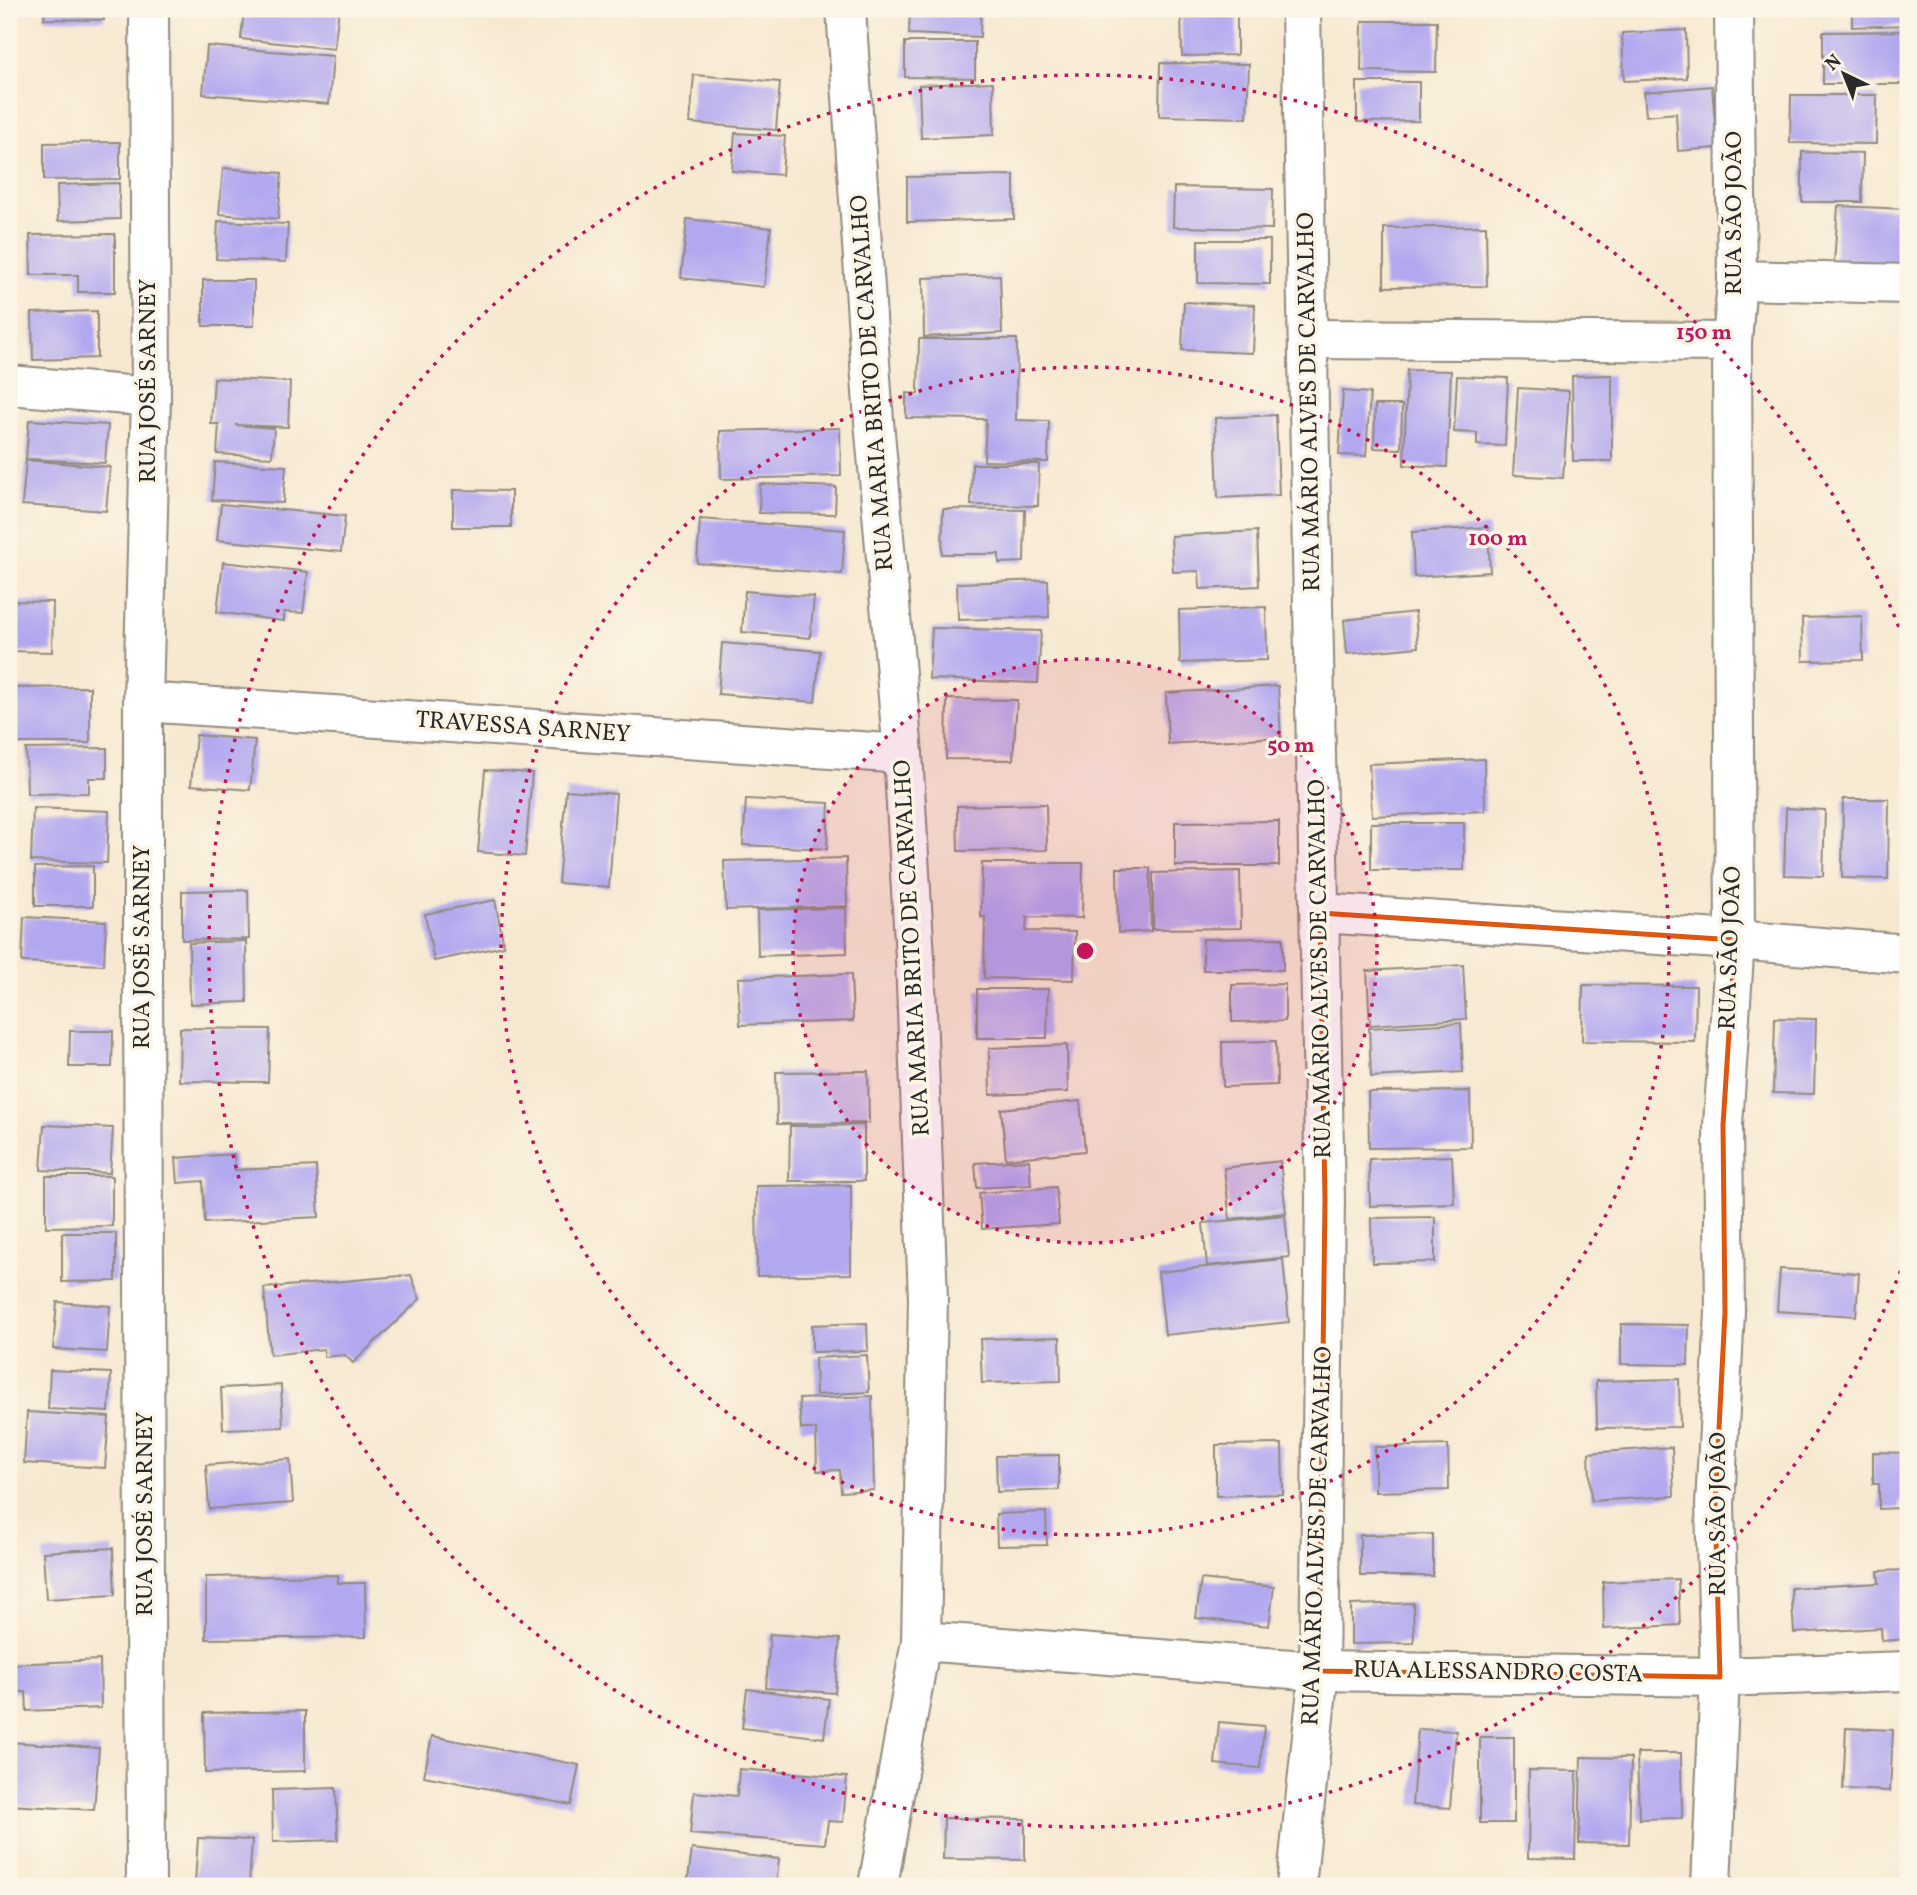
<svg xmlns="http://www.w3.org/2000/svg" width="1917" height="1895" font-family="Vollkorn,serif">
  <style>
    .building { fill: #b2a8f0 }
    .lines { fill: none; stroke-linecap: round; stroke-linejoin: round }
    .street-casing { stroke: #918a7e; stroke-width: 42 }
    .street { stroke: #fff; stroke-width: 38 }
    .marked { fill: none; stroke: #df570e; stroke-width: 5; stroke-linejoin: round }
    .ring { fill: none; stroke: #c2185b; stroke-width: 3.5; stroke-dasharray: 3.5 7 }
    .labels { text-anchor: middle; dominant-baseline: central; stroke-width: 7; stroke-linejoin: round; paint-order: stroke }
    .street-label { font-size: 24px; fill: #2b2b2b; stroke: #fcf5e5 }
    .centre { fill: #c2185b; stroke: #fcf5e5; stroke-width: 3.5 }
    .ring-label { font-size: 21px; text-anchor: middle; font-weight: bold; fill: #c2185b; stroke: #fcf5e5; stroke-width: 7; stroke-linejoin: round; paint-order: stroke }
  </style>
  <rect width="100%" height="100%" fill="#fcf5e5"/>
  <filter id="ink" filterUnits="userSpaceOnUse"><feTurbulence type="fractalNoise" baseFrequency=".0143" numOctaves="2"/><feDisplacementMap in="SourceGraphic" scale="14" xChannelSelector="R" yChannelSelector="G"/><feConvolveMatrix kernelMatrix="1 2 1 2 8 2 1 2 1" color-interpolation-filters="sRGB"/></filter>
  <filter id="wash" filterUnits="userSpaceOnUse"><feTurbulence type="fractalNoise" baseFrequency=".00686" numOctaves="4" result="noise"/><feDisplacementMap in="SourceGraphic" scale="28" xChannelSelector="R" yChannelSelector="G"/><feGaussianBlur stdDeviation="1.57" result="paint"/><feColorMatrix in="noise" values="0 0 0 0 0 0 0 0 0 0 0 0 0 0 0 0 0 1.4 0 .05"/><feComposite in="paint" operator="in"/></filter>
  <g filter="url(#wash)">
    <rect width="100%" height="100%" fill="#f7e9d1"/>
    <g id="blocks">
      <g class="building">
        <path d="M45 9H104V20L44 19Z"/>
        <path d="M244 9H339L334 49 241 39Z"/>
        <path d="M910 9H981L980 37 909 34Z"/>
        <path d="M1181 9H1237V55L1182 56Z"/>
        <path d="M1852 9H1908V25L1852 27Z"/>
        <path d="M1362 21H1437L1436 72 1361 71Z"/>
        <path d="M1686 30 1687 78 1624 81 1622 33Z"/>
        <path d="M1908 31V84H1823V32Z"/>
        <path d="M905 42H975V78L905 77Z"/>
        <path d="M207 46 333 56 329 104 203 94Z"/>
        <path d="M1160 63 1249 64 1247 118 1159 116Z"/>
        <path d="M694 75 780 82 776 130 690 123Z"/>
        <path d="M993 82 994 135 921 138 919 85Z"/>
        <path d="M1357 82H1419V121L1357 122Z"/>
        <path d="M1712 86 1717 148 1678 151 1676 113 1646 116 1644 92Z"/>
        <path d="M1791 95H1877L1876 144 1790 143Z"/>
        <path d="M735 133 785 136 782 175 732 171Z"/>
        <path d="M120 142V179L44 180V143Z"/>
        <path d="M1802 152 1863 153 1862 202H1802Z"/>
        <path d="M223 168 282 173 278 219 219 214Z"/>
        <path d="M1014 175V219L907 222V177Z"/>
        <path d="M119 183 120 219 58 221 57 185Z"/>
        <path d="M1174 187 1273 189 1272 229 1173 227Z"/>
        <path d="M1838 206 1906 209 1903 267 1834 264Z"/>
        <path d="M687 219 771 228 764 287 681 278Z"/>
        <path d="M218 221 288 224 286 262 216 259Z"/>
        <path d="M1486 226 1487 286 1384 287V228Z"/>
        <path d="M115 234V292H78V275H31L30 235Z"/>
        <path d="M1198 240H1270V284L1198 283Z"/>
        <path d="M1000 275 1002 333 924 337 923 278Z"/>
        <rect x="203" y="280" width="51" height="46"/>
        <path d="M1184 302 1255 305 1253 353 1182 350Z"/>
        <path d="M97 311V358L33 360 32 313Z"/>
        <path d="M919 339H1017L1016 420 1049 421 1048 462 984 461 986 419 906 418V393L918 394Z"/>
        <path d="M1407 370 1451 371 1447 467 1404 465Z"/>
        <path d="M1612 375V461H1573L1572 376Z"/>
        <path d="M1457 376 1508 378 1505 446 1477 445V433L1454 432Z"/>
        <path d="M214 378 290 382 288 427 235 425 274 428 272 457 217 454 219 424H211Z"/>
        <path d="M1518 388 1569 391 1563 478 1513 475Z"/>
        <path d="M1343 391 1370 393 1366 456 1339 455Z"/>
        <path d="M1375 405H1402L1401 449 1374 448Z"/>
        <path d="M1276 415 1279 495 1218 498 1215 418Z"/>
        <path d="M29 420 108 425 105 463 26 459Z"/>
        <path d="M840 428 841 476 721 479 720 431Z"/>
        <path d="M26 460 110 467 106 511 22 505Z"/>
        <path d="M215 462 286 466 283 503 212 500Z"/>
        <path d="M972 464H1039L1038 506 971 505Z"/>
        <path d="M760 484 836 487 835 514 759 513Z"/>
        <path d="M453 490 511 491V527H453Z"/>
        <path d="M221 504 345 516 341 552 217 540Z"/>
        <path d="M943 509 1025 510 1024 562 999 563V554H942Z"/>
        <path d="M700 519 845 530 842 574 697 563Z"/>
        <path d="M1488 527 1490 572 1414 577 1412 532Z"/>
        <path d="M1257 531 1259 586 1200 589 1199 571 1173 572 1171 536Z"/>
        <path d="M223 562 308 572 303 613 284 612V621L217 612Z"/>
        <path d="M1048 580 1049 617 958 620 957 583Z"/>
        <path d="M745 591 814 597 810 638 742 632Z"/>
        <path d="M9 601 53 602 52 652 9 651Z"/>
        <path d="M1266 607 1267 660 1180 663 1179 610Z"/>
        <path d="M1415 612 1418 647 1347 654 1344 620Z"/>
        <path d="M1862 616 1863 660 1803 661 1802 618Z"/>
        <path d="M932 628 1041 631 1038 683 929 679Z"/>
        <path d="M722 643 820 651 815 702 718 694Z"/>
        <path d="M1278 686 1281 737 1168 744 1166 693Z"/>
        <path d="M90 687V743H9V688Z"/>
        <path d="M947 699 1017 700 1013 760 946 759Z"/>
        <path d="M196 735 255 740 250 790 191 785Z"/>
        <path d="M107 748V778H89V793L27 794 26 749Z"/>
        <path d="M1484 759 1485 811 1372 816 1369 764Z"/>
        <path d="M485 770 532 773 525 856 478 852Z"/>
        <path d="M566 790 616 794 609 887 558 883Z"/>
        <path d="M746 799 829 803 827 849 743 845Z"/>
        <path d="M1843 799H1889L1888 879 1842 878Z"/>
        <path d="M1046 804 1047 850 958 851 957 806Z"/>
        <path d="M33 808 109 811 107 863 31 861Z"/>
        <path d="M1786 808 1825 810 1823 876 1784 875Z"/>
        <path d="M1279 821V866H1175V822Z"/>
        <rect x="1371" y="823" width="93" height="47"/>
        <path d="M846 858 847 906 726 910 724 861Z"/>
        <path d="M982 863H1083L1082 918 1027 917 1026 931 1075 932 1074 980 984 978 985 917H981Z"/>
        <path d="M93 866V906H35V867Z"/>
        <path d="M1117 868H1150L1151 931 1118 933Z"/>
        <path d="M1240 871 1241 928 1153 929V873Z"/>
        <path d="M248 890 249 939 182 940V891Z"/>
        <path d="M495 900 504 946 434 961 425 914Z"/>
        <path d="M846 908 847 953 758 956 757 910Z"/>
        <path d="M24 917 106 921 104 965 22 962Z"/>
        <path d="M1283 938V970H1203V939Z"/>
        <path d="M246 941 247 1002 190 1004 189 943Z"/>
        <path d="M1463 965 1466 1019 1370 1025 1367 971Z"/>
        <path d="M851 974 853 1021 740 1025 738 978Z"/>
        <path d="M1285 984V1021L1232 1022V985Z"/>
        <path d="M1583 985 1696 986 1695 1042 1582 1041Z"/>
        <path d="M977 989H1048L1047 1038H977Z"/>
        <path d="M1775 1018 1816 1019 1814 1094 1773 1093Z"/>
        <path d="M1461 1023 1463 1072 1371 1077 1369 1028Z"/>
        <path d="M180 1028 270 1029 268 1082 179 1081Z"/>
        <path d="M70 1031H113L112 1067H69Z"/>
        <path d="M1276 1041 1277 1085 1223 1087 1222 1042Z"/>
        <path d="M1067 1045 1068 1092 990 1095 989 1048Z"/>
        <path d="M868 1071 869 1123 777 1124 776 1072Z"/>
        <path d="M1470 1091 1471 1147 1369 1148 1368 1092Z"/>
        <path d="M1080 1101 1085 1151 1006 1159 1001 1109Z"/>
        <path d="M44 1125 113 1128 110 1173 41 1170Z"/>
        <path d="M864 1125V1181H789L790 1126Z"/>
        <path d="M234 1154 235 1170 316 1166 319 1217 205 1223 203 1181 178 1183 176 1158Z"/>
        <path d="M1452 1156 1454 1203 1370 1206 1369 1159Z"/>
        <path d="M1029 1160 1031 1185 977 1188 975 1163Z"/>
        <path d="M1280 1161 1286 1213 1230 1219 1224 1168Z"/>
        <path d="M46 1176H112V1226L46 1227Z"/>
        <path d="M851 1185V1274L757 1276 756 1186Z"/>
        <path d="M1056 1187 1059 1224 982 1229 979 1193Z"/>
        <path d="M1285 1215 1289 1257 1207 1266 1203 1223Z"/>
        <path d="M1435 1217V1262L1372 1263 1371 1218Z"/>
        <path d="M62 1233H116V1281L62 1282Z"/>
        <path d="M1283 1259 1289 1322 1165 1335 1158 1272Z"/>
        <path d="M1780 1269 1859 1273 1856 1316 1777 1311Z"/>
        <path d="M411 1275 420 1299 353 1363 345 1355 324 1357V1349L270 1355 264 1288Z"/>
        <path d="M57 1302 110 1306 107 1352 53 1349Z"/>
        <path d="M867 1323 868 1351 812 1352V1325Z"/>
        <path d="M1621 1324 1689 1325 1688 1365 1621 1364Z"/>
        <path d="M1060 1337 1061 1381 982 1383 980 1339Z"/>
        <path d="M867 1355 869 1392 816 1395 815 1358Z"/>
        <path d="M50 1370 111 1373 109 1412 48 1409Z"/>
        <path d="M1679 1379 1680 1427 1597 1428 1596 1381Z"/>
        <path d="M281 1385 283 1427 223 1429 221 1388Z"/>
        <path d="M872 1396 874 1490 841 1492 840 1470 817 1471 816 1429H801L799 1399Z"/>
        <path d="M27 1412 109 1417 105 1468 24 1463Z"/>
        <path d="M1282 1444 1283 1494 1216 1496V1445Z"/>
        <path d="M1448 1445 1449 1490 1375 1492V1447Z"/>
        <path d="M1672 1447 1674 1496 1591 1501 1589 1453Z"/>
        <path d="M1873 1452 1908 1453V1501H1900V1508L1879 1509V1484H1873Z"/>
        <path d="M1059 1455V1490L997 1492 996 1456Z"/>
        <path d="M290 1459 293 1503 209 1509 206 1465Z"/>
        <path d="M1046 1512 1047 1545 997 1546 996 1514Z"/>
        <path d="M1433 1534V1576H1360V1535Z"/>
        <path d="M113 1548 115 1595 46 1599 43 1552Z"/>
        <path d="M1908 1570V1639L1882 1641 1881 1628 1794 1633 1791 1588 1879 1583 1878 1571Z"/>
        <path d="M338 1575V1583H365L366 1637 206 1639V1577Z"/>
        <path d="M1201 1579 1274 1587 1269 1626 1196 1618Z"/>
        <path d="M1678 1579 1680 1625 1604 1629 1603 1582Z"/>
        <path d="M1413 1603 1414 1643 1351 1644V1605Z"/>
        <path d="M770 1634 840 1639 835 1693 766 1688Z"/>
        <path d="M100 1660 101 1708 27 1711 26 1692H9V1664Z"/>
        <path d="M747 1689 829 1699 824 1738 742 1728Z"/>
        <path d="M305 1711V1771L205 1773 204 1713Z"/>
        <path d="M1219 1722 1264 1726 1260 1768 1215 1764Z"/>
        <path d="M1846 1728 1893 1730 1890 1791 1843 1789Z"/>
        <path d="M1418 1729 1456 1731 1450 1808 1412 1805Z"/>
        <path d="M432 1736 579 1765 571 1805 424 1776Z"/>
        <rect x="1480" y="1737" width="34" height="86"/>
        <path d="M9 1742 99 1748 94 1810 9 1805Z"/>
        <path d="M1637 1753H1681L1682 1818 1639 1819Z"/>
        <path d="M1581 1757 1631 1758 1629 1844 1579 1843Z"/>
        <path d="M739 1769 847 1777 843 1822 828 1821 825 1844 690 1834 694 1792 737 1796Z"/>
        <path d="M1529 1770 1577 1771 1575 1859 1528 1858Z"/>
        <path d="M336 1788 338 1840 273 1842 272 1790Z"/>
        <path d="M944 1818 1025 1819V1860L943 1859Z"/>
        <path d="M198 1838 252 1840 249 1886 195 1883Z"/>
        <path d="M692 1849 779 1859 776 1886H687Z"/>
      </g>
    </g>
  </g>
  <g filter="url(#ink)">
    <use href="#blocks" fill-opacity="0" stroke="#918a7e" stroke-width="2"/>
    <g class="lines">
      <g class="street-casing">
        <g id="street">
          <path d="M846 9 874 421 903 754 915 958 928 1299 921 1641 878 1886"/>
          <path d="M1737 280 1908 284"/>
          <path d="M1309 339 1732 342"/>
          <path d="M9 385 151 397"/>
          <path d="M143 702 903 754"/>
          <path d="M1320 913 1735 940 1908 954"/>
          <path d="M921 1641 1319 1671 1720 1677 1908 1671"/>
          <path d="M146 1886 143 974V702L151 397 149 9"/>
          <path d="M1296 1886 1319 1671 1325 1200 1301 9"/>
          <path d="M1711 1886 1720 1677 1715 1505 1725 1312 1723 1125 1735 940 1732 342 1737 280 1734 9"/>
        </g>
      </g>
      <use href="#street" class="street"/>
    </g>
  </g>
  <path class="marked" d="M1320 913 1735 940 1723 1125 1725 1312 1715 1505 1720 1677 1319 1671 1325 1200Z"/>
  <circle cx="1085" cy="951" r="292" fill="#c2185b" fill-opacity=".12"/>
  <g class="ring">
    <circle cx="1085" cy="951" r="292"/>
    <circle cx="1085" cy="951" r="584"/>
    <path d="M1908 1251A876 876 0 1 1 1908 651"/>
  </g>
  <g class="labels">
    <g class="street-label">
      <text transform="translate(1735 213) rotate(-90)">RUA SÃO JOÃO</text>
      <text transform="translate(149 381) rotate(-90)">RUA JOSÉ SARNEY</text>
      <text transform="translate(873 383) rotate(-94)">RUA MARIA BRITO DE CARVALHO</text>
      <text transform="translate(1310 402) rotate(-91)">RUA MÁRIO ALVES DE CARVALHO</text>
      <text transform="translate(523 728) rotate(4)">TRAVESSA SARNEY</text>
      <text transform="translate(143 947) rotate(-90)">RUA JOSÉ SARNEY</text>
      <text transform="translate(913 948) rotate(-93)">RUA MARIA BRITO DE CARVALHO</text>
      <text transform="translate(1731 948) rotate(-88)">RUA SÃO JOÃO</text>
      <text transform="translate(1321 969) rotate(-91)">RUA MÁRIO ALVES DE CARVALHO</text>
      <text transform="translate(146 1514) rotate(-90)">RUA JOSÉ SARNEY</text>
      <text transform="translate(1719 1514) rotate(-90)">RUA SÃO JOÃO</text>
      <text transform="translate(1318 1536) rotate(-88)">RUA MÁRIO ALVES DE CARVALHO</text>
      <text transform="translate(1498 1673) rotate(1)">RUA ALESSANDRO COSTA</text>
    </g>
  </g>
  <circle cx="1085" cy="951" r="10" class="centre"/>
  <g class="ring-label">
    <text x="1704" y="339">150 m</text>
    <text x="1498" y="545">100 m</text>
    <text x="1291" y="752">50 m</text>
  </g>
  <rect width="1917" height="1895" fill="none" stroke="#fcf5e5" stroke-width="35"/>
  <g transform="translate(1844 74) rotate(317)" stroke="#fcf5e5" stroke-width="5" paint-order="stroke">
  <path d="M0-5L12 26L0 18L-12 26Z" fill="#2b2b2b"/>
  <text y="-10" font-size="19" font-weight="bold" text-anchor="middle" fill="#2b2b2b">N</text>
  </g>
</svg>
